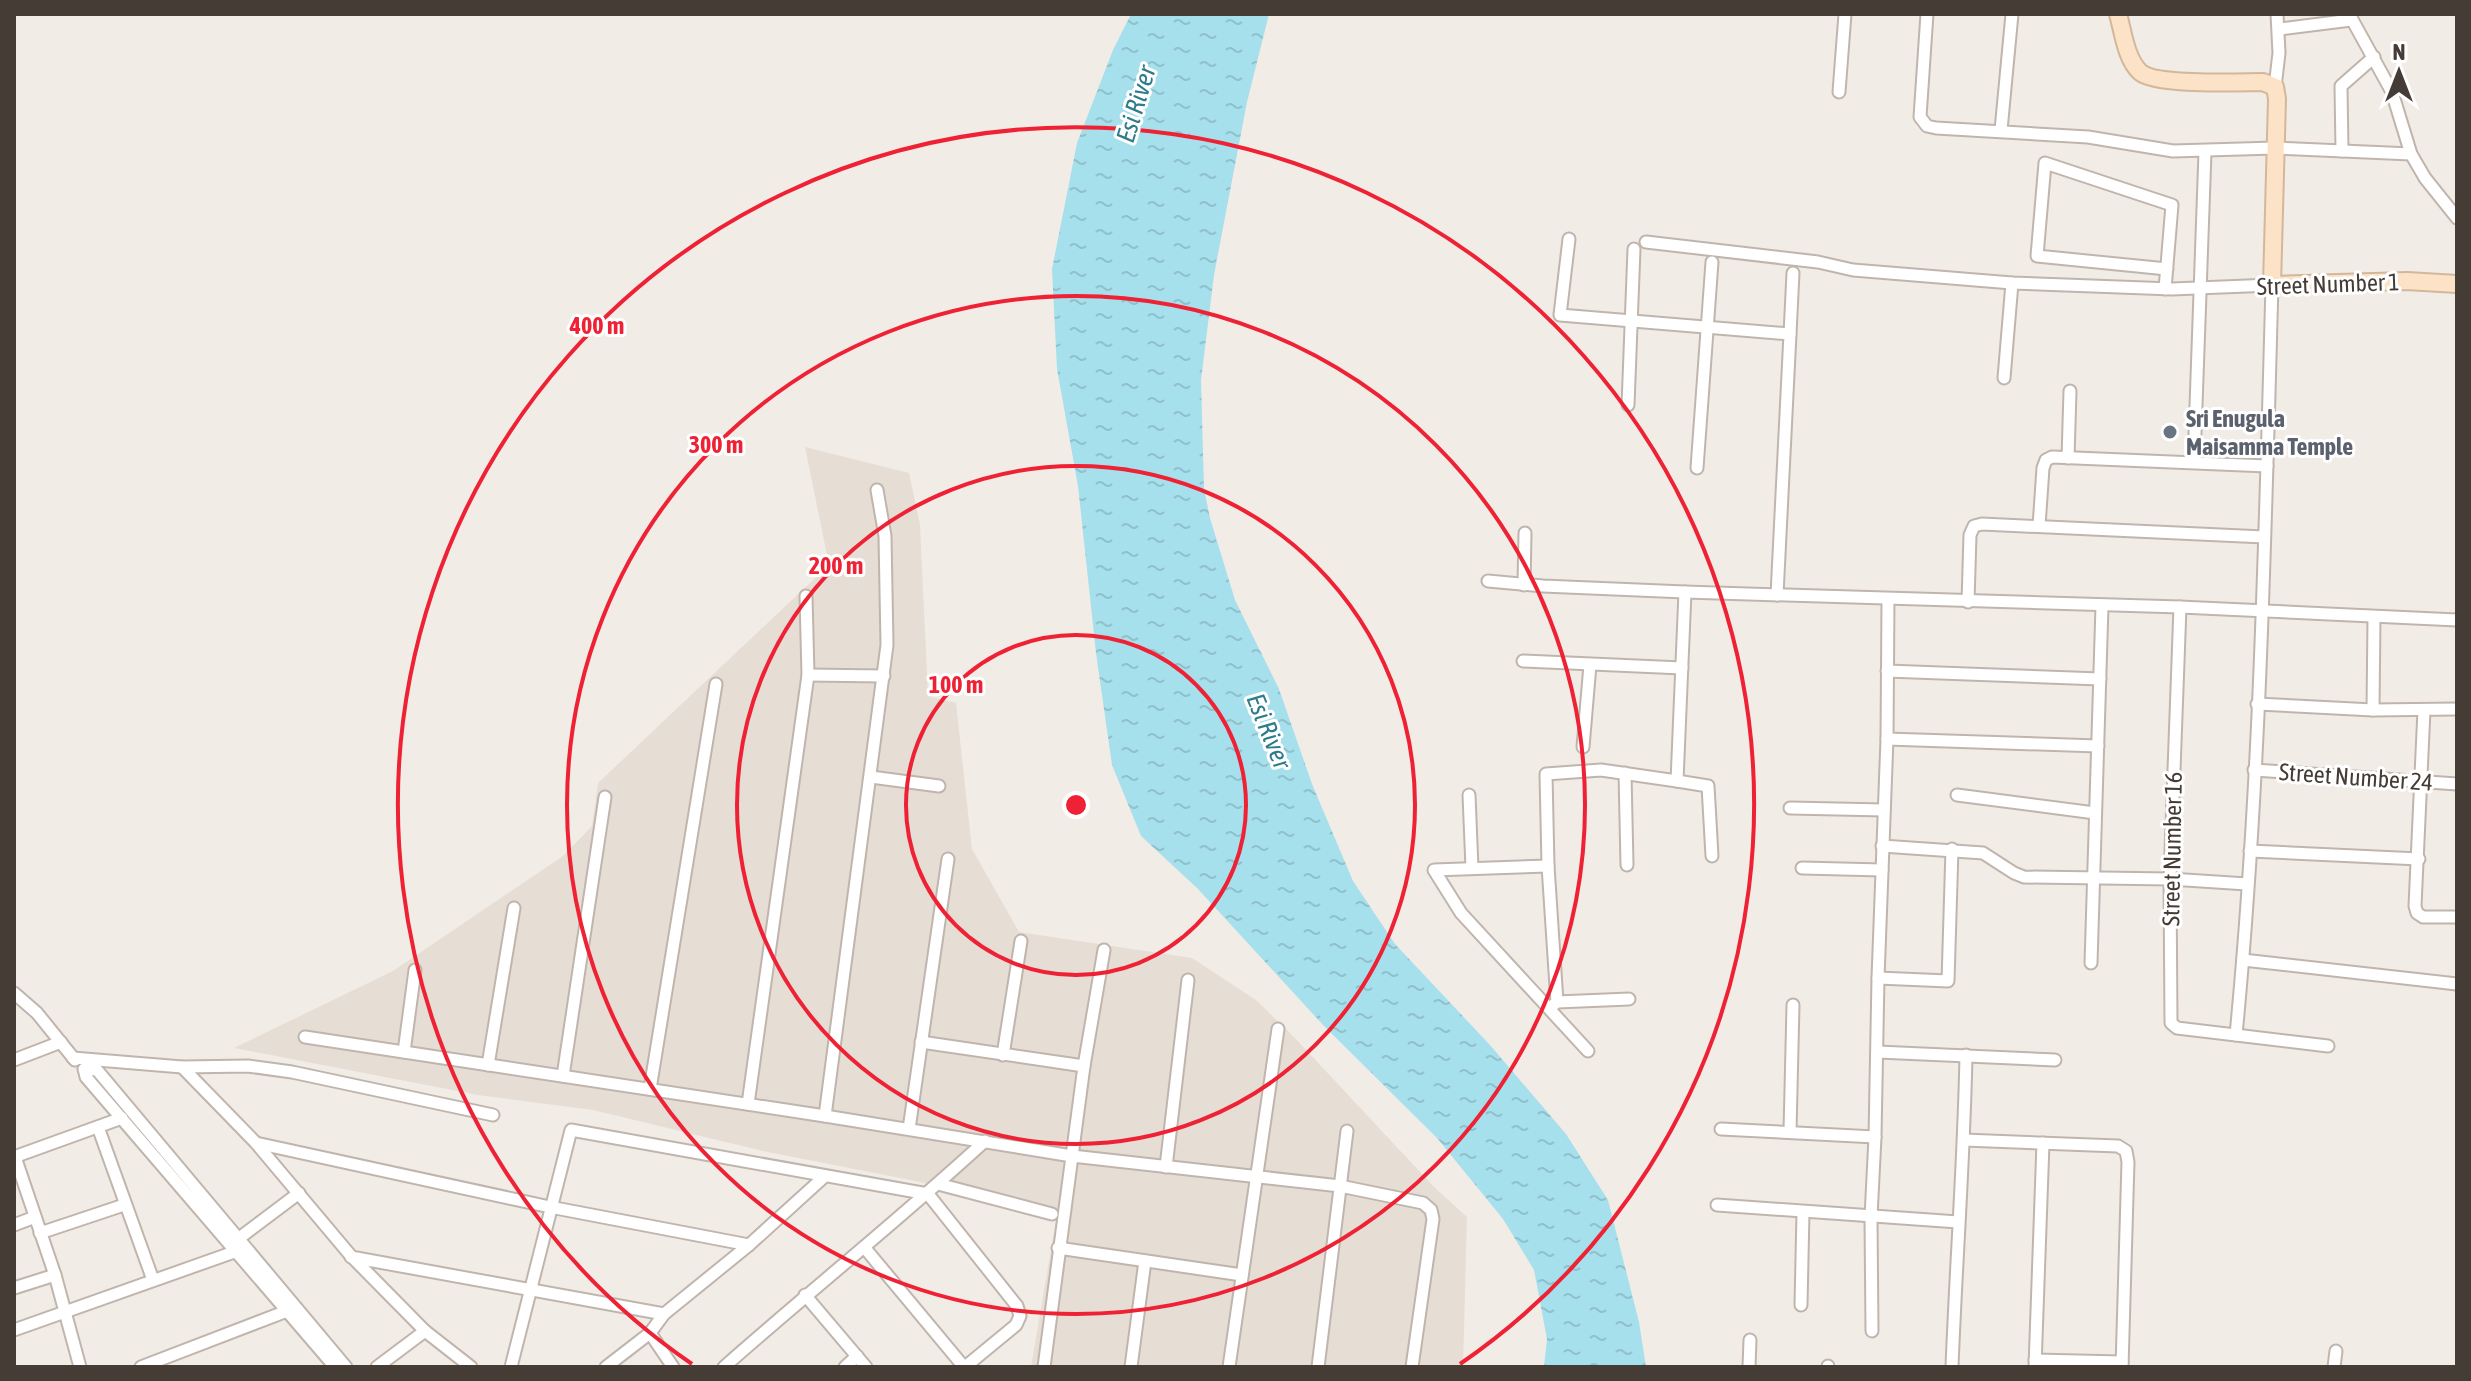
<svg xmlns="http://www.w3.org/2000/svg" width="2471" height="1381" font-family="'Asap Condensed',sans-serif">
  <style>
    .residential { fill: #e6ddd5 }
    .water { fill: url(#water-ripples) }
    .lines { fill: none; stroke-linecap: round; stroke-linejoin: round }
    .street-casing { stroke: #c0b5ad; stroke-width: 15 }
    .secondary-casing { stroke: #d3b79b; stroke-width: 20 }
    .street { stroke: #fff; stroke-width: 11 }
    .secondary { stroke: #fce3c8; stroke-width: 16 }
    .ring { fill: none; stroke: #ee2234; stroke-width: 4 }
    .worship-dot { fill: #6b7280; stroke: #fff; stroke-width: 3 }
    .labels { text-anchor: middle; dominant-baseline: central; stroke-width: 6; stroke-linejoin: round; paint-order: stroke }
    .street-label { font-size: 24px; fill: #453c36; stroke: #fff }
    .worship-label { font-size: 24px; font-weight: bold; fill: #5b616d; stroke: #fff; text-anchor: start }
    .water-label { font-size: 26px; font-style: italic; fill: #2e7b8c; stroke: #fff }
    .centre { fill: #ee2234; stroke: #fff; stroke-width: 4 }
    .ring-label { font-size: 24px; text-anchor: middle; font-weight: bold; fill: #ee2234; stroke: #fff; stroke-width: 6; stroke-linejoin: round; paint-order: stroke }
  </style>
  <defs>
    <pattern id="water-ripples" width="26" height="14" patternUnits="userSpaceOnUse" patternTransform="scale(2)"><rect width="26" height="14" fill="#a6e0ec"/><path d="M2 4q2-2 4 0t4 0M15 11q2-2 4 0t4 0" fill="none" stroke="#90c1cb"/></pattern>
  </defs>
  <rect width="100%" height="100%" fill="#f2ece7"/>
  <path class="residential" d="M805 447 909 473 920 525 928 696 956 703 972 849 1019 932 1192 958 1256 1000 1294 1037 1435 1188 1467 1217 1463 1367H1031L1058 1209 763 1151 593 1110 478 1095 234 1048 393 971 563 856 592 826 598 783 829 565Z"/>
  <path class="water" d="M1131 14H1269L1247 102 1214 275 1201 380 1204 489 1210 518 1235 600 1279 689 1312 784 1353 881 1395 944 1490 1045 1566 1134 1608 1200 1639 1322 1646 1367H1544L1547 1339 1534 1270 1503 1219 1437 1138 1324 1026 1198 889 1141 836 1112 765 1096 653 1078 486 1057 369 1052 269 1077 143 1113 50Z"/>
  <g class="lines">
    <g class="street-casing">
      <g id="street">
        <path d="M1927 14 1920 117 1927 126 1936 128 2088 137 2173 151 2275 148 2411 154"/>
        <path d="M2349 14 2392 92 2411 154 2425 178 2457 218"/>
        <path d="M2280 29 2351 20"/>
        <path d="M2275 87 2279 53 2277 14"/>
        <path d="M1839 92 1845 14"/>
        <path d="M2001 130 2012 14"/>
        <path d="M2342 151 2341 86 2374 57"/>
        <path d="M1569 239 1560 315 1790 334 1777 595"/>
        <path d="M1646 242 1818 262 1853 270 2012 283 2172 289 2272 285C2265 535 2260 786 2236 1035"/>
        <path d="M2165 289 2172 205 2045 163 2037 256 2167 269"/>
        <path d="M1790 334 1793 273"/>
        <path d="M2004 378 2012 283"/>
        <path d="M1628 405 1634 249"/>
        <path d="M2068 458 2070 391"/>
        <path d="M2194 462 2205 152"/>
        <path d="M1697 468 1712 262"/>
        <path d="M2039 526 2043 468 2046 460 2052 457 2267 466"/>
        <path d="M1488 581 1543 586 1685 592 2180 607 2457 620"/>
        <path d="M1524 585 1525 533"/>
        <path d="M1968 602 1970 535 1974 526 1982 524 2264 537"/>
        <path d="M2180 607 2170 879 2171 1023 2177 1028 2328 1046"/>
        <path d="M1523 661 1682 668"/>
        <path d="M1887 671 2100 679"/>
        <path d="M808 675 884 676"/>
        <path d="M2257 704 2373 710 2457 709"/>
        <path d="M2373 710 2374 618"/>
        <path d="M2424 710 2415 906 2417 913 2423 917H2457"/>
        <path d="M1887 739 2098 746"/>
        <path d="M1583 747 1590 665"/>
        <path d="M2254 770 2457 784"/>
        <path d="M1625 773 1627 865"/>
        <path d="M871 777 939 786"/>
        <path d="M1677 781 1708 786 1712 856"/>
        <path d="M1469 795 1472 868"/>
        <path d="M1957 795 2095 813"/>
        <path d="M1790 808 1884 810"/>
        <path d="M1882 846 1983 853 2014 873 2024 877 2170 879 2247 884"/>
        <path d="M2250 851 2419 859"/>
        <path d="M1548 866 1434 870 1461 913 1588 1051"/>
        <path d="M1802 868 1882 870"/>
        <path d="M2243 960 2457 984"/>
        <path d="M2091 963 2102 606"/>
        <path d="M1878 978 1948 981 1952 849"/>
        <path d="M14 993 37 1013 75 1060"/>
        <path d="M1557 1002 1548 866 1546 774 1601 770 1677 781 1685 592"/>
        <path d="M1551 1007 1557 1002 1629 999"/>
        <path d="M305 1037 825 1116 1072 1156 1340 1186 1423 1203 1431 1210 1433 1219 1412 1367"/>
        <path d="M921 1042 1084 1066"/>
        <path d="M404 1052 415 970"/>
        <path d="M1878 1052 2055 1060"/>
        <path d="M1003 1055 1021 941"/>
        <path d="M73 1058 182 1067 248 1066 292 1072 493 1115"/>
        <path d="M14 1060 61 1042"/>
        <path d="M488 1065 514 908"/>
        <path d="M182 1067 256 1143 351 1256 425 1331 471 1367"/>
        <path d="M563 1076 605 797"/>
        <path d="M650 1089 716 684"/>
        <path d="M748 1104 808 675 806 596"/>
        <path d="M825 1116 887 645 885 536 877 490"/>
        <path d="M98 1127 153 1280"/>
        <path d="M909 1129 948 859"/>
        <path d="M1721 1129 1875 1137"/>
        <path d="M1790 1132 1793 1005"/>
        <path d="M1964 1140 2118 1146 2126 1151 2128 1162 2122 1367"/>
        <path d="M256 1143 550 1207 749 1245"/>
        <path d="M14 1157 122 1118"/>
        <path d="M15 1157 55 1275 80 1367"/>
        <path d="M1166 1167 1188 980"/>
        <path d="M938 1184 1052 1214"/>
        <path d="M1717 1205 1958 1222"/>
        <path d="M14 1225 35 1217"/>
        <path d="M40 1233 124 1205"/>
        <path d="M238 1239 299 1193"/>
        <path d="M864 1247 964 1367"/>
        <path d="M1058 1248 1242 1275"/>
        <path d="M351 1257 664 1314"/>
        <path d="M14 1288 55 1275"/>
        <path d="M805 1295 866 1367"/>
        <path d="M1801 1305 1803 1212"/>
        <path d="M14 1330 237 1251"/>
        <path d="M1872 1331 1871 1217 1875 1137 1878 978 1887 739 1888 599"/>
        <path d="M2035 1360 2122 1362"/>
        <path d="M141 1367 287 1311"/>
        <path d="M335 1367 86 1077 84 1069 97 1070 346 1367"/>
        <path d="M377 1367 425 1331"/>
        <path d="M511 1367 571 1130 928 1194 1017 1306 1020 1316 1016 1325 965 1367"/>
        <path d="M606 1367 650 1333"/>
        <path d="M673 1367 650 1333 664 1314 749 1245 825 1176"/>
        <path d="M724 1367C810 1291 900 1219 985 1141"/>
        <path d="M845 1367 857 1356"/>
        <path d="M1044 1367 1084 1066 1104 950"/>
        <path d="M1131 1367 1145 1261"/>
        <path d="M1229 1367 1278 1029"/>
        <path d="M1318 1367 1347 1131"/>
        <path d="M1749 1367 1750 1340"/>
        <path d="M1828 1367V1366"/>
        <path d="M1952 1367C1956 1263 1964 1159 1966 1055"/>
        <path d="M2035 1367 2043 1143"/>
        <path d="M2334 1367 2336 1351"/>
      </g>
    </g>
    <g class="secondary-casing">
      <path id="secondary" d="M2118 14C2123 32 2126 59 2140 72 2155 86 2239 82 2263 82L2275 87 2277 99 2272 285 2407 281 2457 284"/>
    </g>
    <use href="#street" class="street"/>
    <use href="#secondary" class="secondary"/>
  </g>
  <g class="ring">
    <circle cx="1076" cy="805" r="170"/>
    <circle cx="1076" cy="805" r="339"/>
    <circle cx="1076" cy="805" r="509"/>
    <path d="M692 1364A678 678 0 1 1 1460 1364"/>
  </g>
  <circle class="worship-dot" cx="2170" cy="432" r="8"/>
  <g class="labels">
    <g class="street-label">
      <text transform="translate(2328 284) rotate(-2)">Street Number 1</text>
      <text transform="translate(2356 777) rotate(4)">Street Number 24</text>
      <text transform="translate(2172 849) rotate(-89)">Street Number 16</text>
    </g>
    <g class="worship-label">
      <text x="2186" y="418">Sri Enugula<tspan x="2186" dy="28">Maisamma Temple</tspan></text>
    </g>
    <g class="water-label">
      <text transform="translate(1136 104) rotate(-73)">Esi River</text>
      <text transform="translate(1269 731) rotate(68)">Esi River</text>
    </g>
  </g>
  <circle cx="1076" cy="805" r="12" class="centre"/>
  <g class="ring-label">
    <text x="597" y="334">400 m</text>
    <text x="716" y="453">300 m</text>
    <text x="836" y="574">200 m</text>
    <text x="956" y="693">100 m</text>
  </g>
  <rect width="2471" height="1381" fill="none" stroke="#453c36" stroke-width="32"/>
  <g transform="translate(2399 72)" stroke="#ffffff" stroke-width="6" paint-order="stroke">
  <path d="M0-6L14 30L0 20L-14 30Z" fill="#453c36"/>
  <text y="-12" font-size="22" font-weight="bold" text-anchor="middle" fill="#453c36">N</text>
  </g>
</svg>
